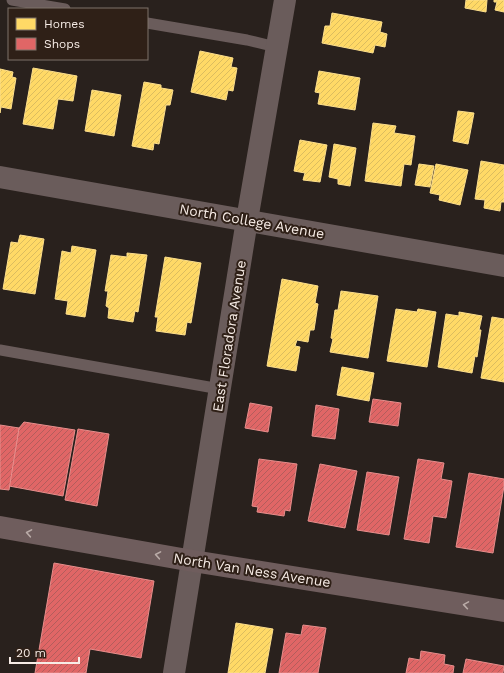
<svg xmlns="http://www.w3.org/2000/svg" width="504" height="673" font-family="'Work Sans',sans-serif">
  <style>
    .homes { fill: url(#homes-hatch); stroke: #fddf8c }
    .shops { fill: url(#shops-hatch); stroke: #e78e8c }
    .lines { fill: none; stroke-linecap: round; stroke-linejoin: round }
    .lane { stroke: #6a5c5b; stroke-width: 11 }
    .street { stroke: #6a5c5b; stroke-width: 22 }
    .secondary { stroke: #6f5d5d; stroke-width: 22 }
    .oneway { stroke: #baaca8 }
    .labels { text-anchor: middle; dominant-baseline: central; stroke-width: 4; stroke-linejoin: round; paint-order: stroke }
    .street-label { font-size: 14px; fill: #f7ece6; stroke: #2f2017 }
  </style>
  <defs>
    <pattern id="homes-hatch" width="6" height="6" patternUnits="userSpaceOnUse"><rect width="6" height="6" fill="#ffd966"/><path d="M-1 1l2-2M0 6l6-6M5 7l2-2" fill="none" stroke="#dbbc5f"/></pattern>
    <pattern id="shops-hatch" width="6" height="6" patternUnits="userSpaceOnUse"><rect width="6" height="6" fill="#e06666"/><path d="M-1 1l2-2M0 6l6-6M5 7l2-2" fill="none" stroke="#b35d5c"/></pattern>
  </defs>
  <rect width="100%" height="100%" fill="#29211d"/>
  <g class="homes">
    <path d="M466 0H487L486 12 465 8Z"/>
    <path d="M494 0H504V12L495 10 497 2H494Z"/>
    <path d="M332 13 382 22 380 32 387 34 385 47 375 45 373 53 322 43 325 26H330Z"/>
    <path d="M200 51 233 58 231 67 237 68 233 91 228 90 226 100 191 92Z"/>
    <path d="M33 68 77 76 73 101 58 99 53 129 23 124Z"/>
    <path d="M0 69 13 72 12 77 16 78 11 109 1 107 0 113Z"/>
    <path d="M319 71 360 78 355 110 318 104 320 93 315 92Z"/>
    <path d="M144 82 161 85V88L173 90 170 105H166L159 144 154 143 153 150 132 146Z"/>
    <path d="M92 90 121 95 114 136 85 131Z"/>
    <path d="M458 111 474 113 468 144 453 141Z"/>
    <path d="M373 123 396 126 394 133 415 136 411 165 404 164 401 186 365 181Z"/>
    <path d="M300 140 327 145 320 182 303 180 305 173 294 171Z"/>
    <path d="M334 144 356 148 350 186 338 184V179L329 177Z"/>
    <path d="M481 161 504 165V202H501L500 211 484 208 485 200 475 199Z"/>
    <path d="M419 164 434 166 430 187 415 185Z"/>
    <path d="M436 164 468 170 460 205 439 200 440 195 430 193Z"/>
    <path d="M20 235 44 239 35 294 3 289 11 242 18 243Z"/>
    <path d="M72 246 96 250 85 317 66 314 68 301 55 299 62 251 71 253Z"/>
    <path d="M127 253 147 255 138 312 135 311 133 322 108 318 109 308 106 306 108 291H105L111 255 127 257Z"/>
    <path d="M165 257 201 263 191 323 187 322 185 335 156 331 158 317H155Z"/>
    <path d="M282 279 318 286 315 303 318 304 314 330H310L308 342 297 340 295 346 300 347 296 371 267 366Z"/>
    <path d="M341 291 378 296 368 358 330 352 333 339 331 338 335 310H338Z"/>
    <path d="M396 309 417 312 418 309 436 312 427 367 387 361Z"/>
    <path d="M459 312 482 316 479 330H481L477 357 475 356 472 373 438 367 446 314 459 316Z"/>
    <path d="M492 317 504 319V382L481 378Z"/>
    <path d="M342 367 374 373 369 401 337 395Z"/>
    <path d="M236 623 273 629 265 673H228Z"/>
  </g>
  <g class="shops">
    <path d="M373 399 401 403 398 426 369 422Z"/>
    <path d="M250 403 272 407 268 432 245 428Z"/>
    <path d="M316 405 339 409 335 439 312 436Z"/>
    <path d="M24 422 75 430 63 496 9 486 19 428Z"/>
    <path d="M0 425 19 428 9 490 0 489Z"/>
    <path d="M78 429 109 434 97 506 65 500Z"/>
    <path d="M259 459 297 464 290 511 285 510 284 516 257 512 258 507 252 506Z"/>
    <path d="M418 459 444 463 441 479 452 481 446 518 433 516 429 543 404 539Z"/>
    <path d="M320 464 357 471 345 528 308 521Z"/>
    <path d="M367 472 399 477 389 535 357 530Z"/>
    <path d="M469 473 504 479V486L493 553 456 547Z"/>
    <path d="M54 563 154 581 141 658 90 649 86 673H35Z"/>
    <path d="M303 625 326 628 318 673H279L286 633 301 635Z"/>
    <path d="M421 651 445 655 444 664 454 666 453 673H406L409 658 420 660Z"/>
    <path d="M466 659 504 666 503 673H463Z"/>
  </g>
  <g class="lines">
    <g class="lane">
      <path d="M12 0 65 9"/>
      <path d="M147 23 247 40 276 47"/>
      <path d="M0 350 220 389"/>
    </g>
    <g class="street">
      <path d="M0 177 504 266"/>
      <path d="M174 673 247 220 285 0"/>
    </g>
    <path class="secondary" d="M0 527 193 561 504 611"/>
  </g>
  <defs><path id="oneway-chevron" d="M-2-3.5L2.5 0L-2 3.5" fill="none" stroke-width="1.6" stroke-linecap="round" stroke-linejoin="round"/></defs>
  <g class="oneway">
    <use href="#oneway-chevron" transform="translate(29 533) rotate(-170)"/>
    <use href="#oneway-chevron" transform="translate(158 555) rotate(-170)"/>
    <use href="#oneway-chevron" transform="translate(466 605) rotate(-171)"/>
  </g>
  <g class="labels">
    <g class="street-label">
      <text transform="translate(252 221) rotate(10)">North College Avenue</text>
      <text transform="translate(229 336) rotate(-81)">East Floradora Avenue</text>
      <text transform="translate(252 570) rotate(9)">North Van Ness Avenue</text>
    </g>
  </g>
  <rect x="8" y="8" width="140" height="52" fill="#2f2017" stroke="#7f726a"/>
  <rect x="16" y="18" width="20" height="12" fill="#ffd966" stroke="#7f726a"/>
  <text x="44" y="28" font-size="12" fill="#f7ece6">Homes</text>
  <rect x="16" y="38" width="20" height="12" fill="#e06666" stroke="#7f726a"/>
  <text x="44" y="48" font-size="12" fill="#f7ece6">Shops</text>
  <path d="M10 657v6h69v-6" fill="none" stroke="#f7ece6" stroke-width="2"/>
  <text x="16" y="657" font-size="12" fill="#f7ece6" stroke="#2f2017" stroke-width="3" paint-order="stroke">20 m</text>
</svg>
